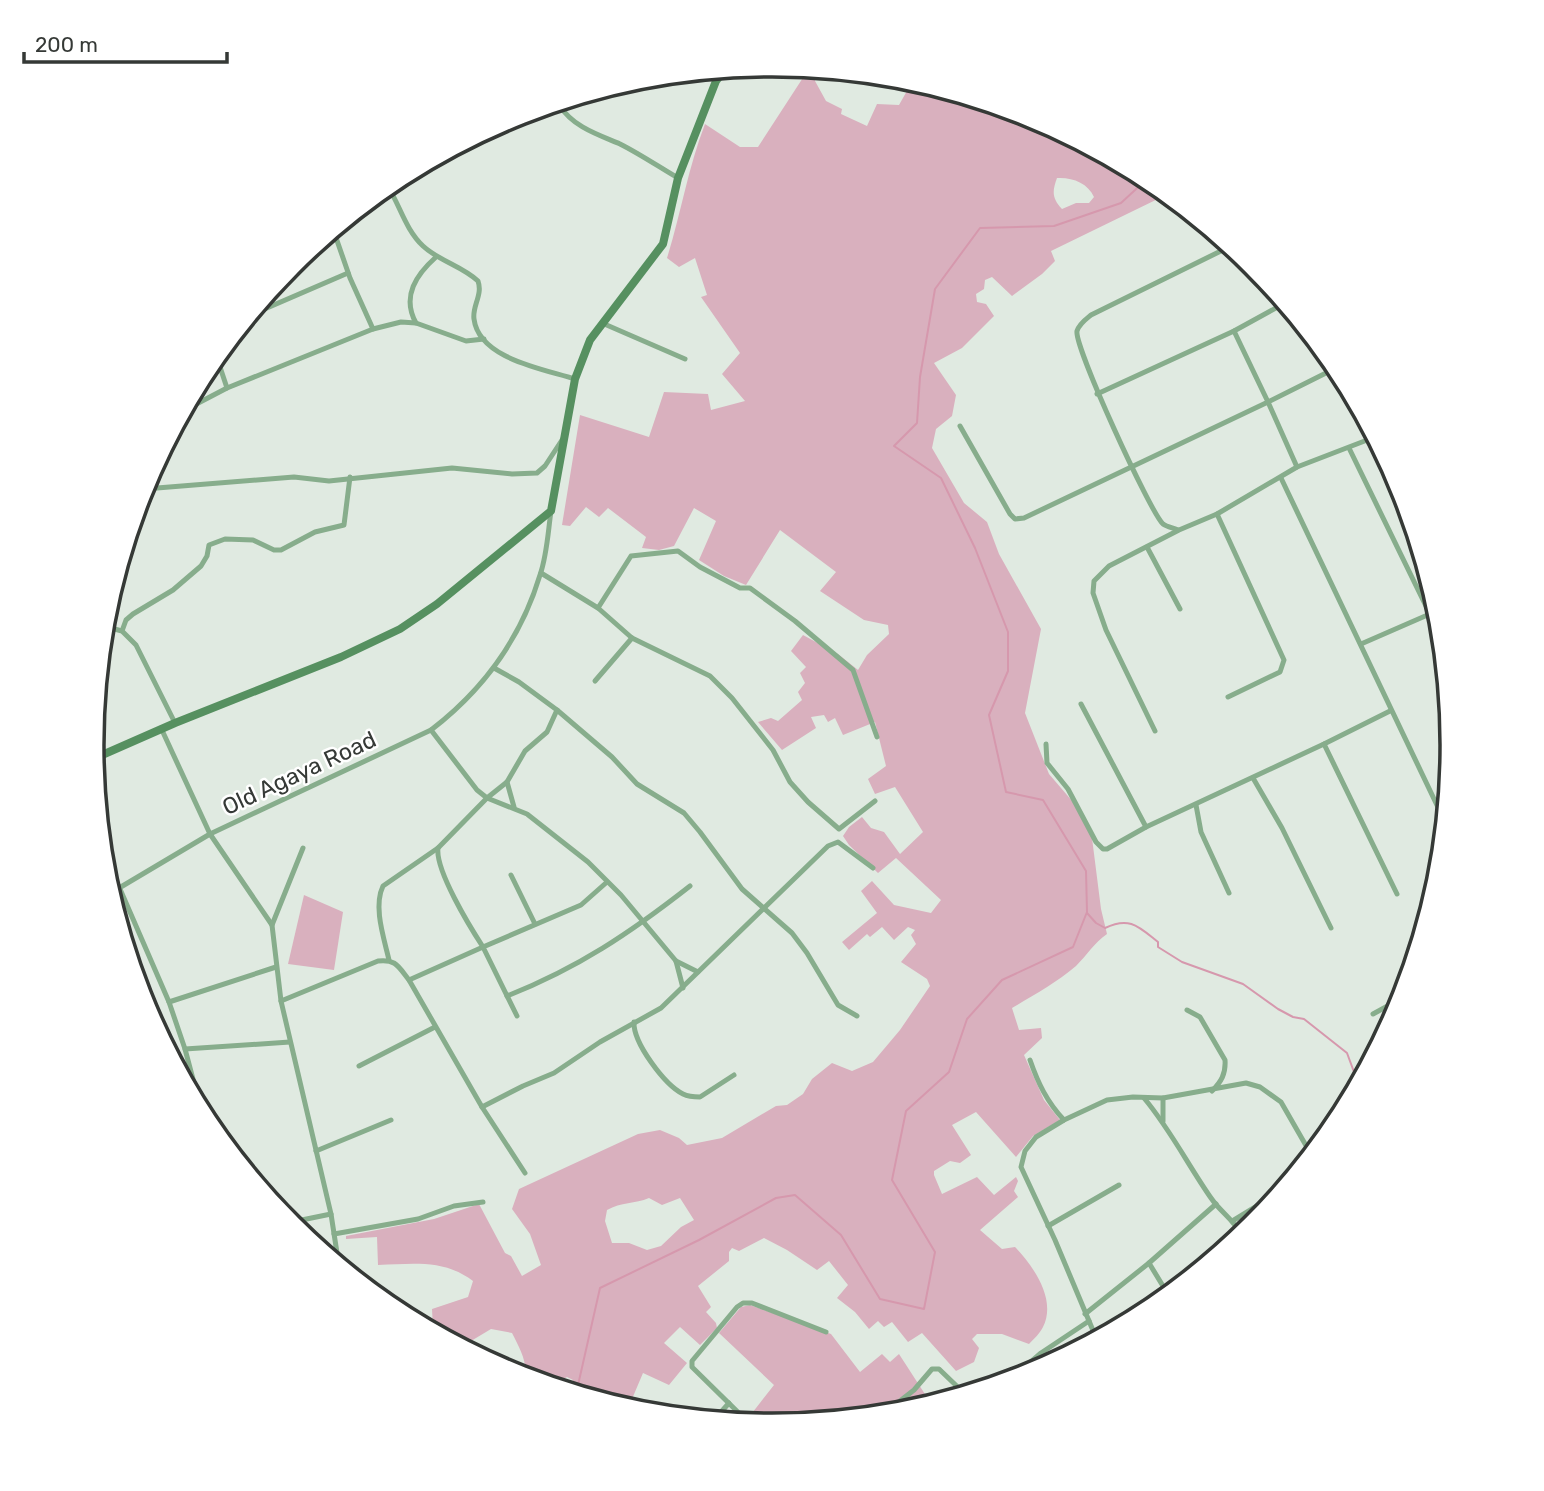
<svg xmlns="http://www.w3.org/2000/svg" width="1544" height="1491" font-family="Rubik,sans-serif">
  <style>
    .green { fill: #d9b0be; fill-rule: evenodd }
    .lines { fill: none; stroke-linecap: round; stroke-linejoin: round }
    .stream { stroke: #d698ad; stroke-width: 2 }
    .street { stroke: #87ad8c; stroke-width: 5 }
    .secondary { stroke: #569060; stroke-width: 8 }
    .labels { text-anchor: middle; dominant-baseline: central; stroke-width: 5; stroke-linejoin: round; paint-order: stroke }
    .street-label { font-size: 23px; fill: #353936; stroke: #fff }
    .rim { fill: none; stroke: #353936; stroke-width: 3.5 }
  </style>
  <rect width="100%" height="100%" fill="#e0eae1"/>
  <g class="green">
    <path d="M808 70 816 75 815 81 826 101 842 109 841 114 867 126 877 104 899 105 912 82H917L1033 117 1151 180 1168 194 1051 251 1055 261 1042 274 1012 296 992 277 985 280 984 289 976 294 977 302 986 304 994 316 962 348 934 363 956 395 952 416 936 429 932 448 964 503 987 522 999 554 1041 629 1025 713 1049 774 1073 802 1092 838 1101 909 1107 934C1094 943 1087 955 1076 966 1056 983 1034 995 1012 1008L1019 1030 1041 1028 1042 1038 1024 1055 1044 1100 1060 1120 1033 1136 1016 1157 976 1112 952 1125 971 1155 960 1163 950 1161 934 1171V1175L942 1194 977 1177 994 1195 1016 1177 1018 1181 1014 1191 1018 1197 980 1230 1002 1249 1015 1247C1033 1266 1057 1299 1043 1327 1040 1333 1034 1339 1029 1344L1002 1334H977L972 1339 979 1348 974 1362 956 1371 922 1333 908 1342 892 1322 884 1327 878 1321 869 1329 855 1312 837 1298 848 1285 829 1261 817 1270 787 1250 764 1238 739 1251 732 1248 729 1252V1261L698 1286 711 1307 706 1312 716 1323 717 1328 700 1345 680 1327 664 1343 687 1363 669 1385 643 1373 629 1406 635 1412 566 1391 573 1380 567 1377 557 1382 551 1374 540 1383 525 1378C528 1362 519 1347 512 1333L491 1329 461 1347 440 1336 433 1328 432 1309 468 1297 473 1281C444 1259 413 1264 378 1265L377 1237 346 1239V1236L434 1219 479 1204 505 1253 511 1256 522 1276 541 1265 530 1234 512 1209 519 1189 638 1134 660 1130 679 1138 687 1145 722 1138 776 1106 787 1105 803 1094 812 1079 832 1063 852 1071 873 1062 900 1030 930 986 927 979 901 962 916 944 911 935 915 930 908 927 894 940 882 927 870 937 867 934 849 950 842 942 877 913 861 891 872 881 894 905 931 913 941 900 896 858 878 873 849 845 843 836 849 827 862 817 871 828 884 832 900 854 923 832 895 787 875 794 868 779 886 766 875 722 843 735 835 718 828 722 824 715 811 717 816 728 782 750 758 722 771 718 778 721 802 700 798 692 805 683 800 673 806 667 791 651 803 635 838 654 858 670 867 655 889 634 888 625 864 620 820 591 836 572 780 530 746 585 724 576 699 560 716 521 694 508 674 546 659 550 642 548 646 537 608 508 599 517 586 507 570 526 562 525 580 415 649 437 664 392 708 394 711 410 745 401 722 374 740 353 701 297 707 295 695 258 679 267 667 258C681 213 688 168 705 124L740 147H758ZM1057 178C1072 177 1088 183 1094 197L1089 203H1076L1062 209C1052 198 1052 192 1057 178ZM649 1198 662 1205 680 1198 694 1220 681 1227 661 1246 647 1250 629 1243H612L605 1221 607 1210C621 1202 635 1204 649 1198Z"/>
    <path d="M304 895 343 912 334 970 288 964Z"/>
    <path d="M750 1305 831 1334 860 1372 882 1354 890 1362 899 1354 932 1405 904 1413 772 1426 756 1425 749 1417 774 1385 719 1333 741 1307Z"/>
  </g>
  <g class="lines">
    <g class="stream">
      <path d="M1087 913 1096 923 1105 928C1130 916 1139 927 1158 942V947L1182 962 1243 984 1278 1009 1293 1017 1304 1019 1347 1053 1354 1072 1362 1078"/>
      <path d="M576 1394 600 1288 699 1240 776 1198 795 1195 841 1235 880 1299 924 1309 935 1252 892 1180 906 1111 949 1072 967 1019 1002 980 1073 947 1087 912 1086 871 1043 800 1006 792 989 715 1008 671V632L975 548 941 478 894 446 917 423 920 377 935 289 980 228 1054 226 1121 203 1148 178"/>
    </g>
    <g class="street">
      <path d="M905 82 910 80"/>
      <path d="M562 101 560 106C573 127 599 135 620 144 640 154 659 167 678 178"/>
      <path d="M387 185C400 205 405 229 423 246 439 261 462 266 478 281 483 295 472 306 474 319 479 359 544 369 575 379"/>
      <path d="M333 229 350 278 373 329"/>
      <path d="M436 257C417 274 401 296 416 323L466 341 484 339"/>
      <path d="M248 316 348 273"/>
      <path d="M602 323 685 359"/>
      <path d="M227 388 373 329 401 322 416 323"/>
      <path d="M1097 394 1234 331 1285 303"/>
      <path d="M183 411 227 388 216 355"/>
      <path d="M960 426 1010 514 1015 519 1024 518 1268 402 1234 331"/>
      <path d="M1349 448 1442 639"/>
      <path d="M1297 467 1268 402 1338 367"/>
      <path d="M1281 478 1445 822"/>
      <path d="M143 486 157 488 294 477 329 481 452 468 512 474 537 473 545 466 562 440"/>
      <path d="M1217 514 1284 660 1280 672 1228 697"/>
      <path d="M1178 530C1174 528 1167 527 1163 524 1150 512 1074 346 1077 331 1079 324 1086 319 1091 315L1231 246"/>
      <path d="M1147 547 1180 609"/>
      <path d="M541 573 598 608 631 556 678 551 700 567 740 588H750L795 621 853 670 877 737"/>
      <path d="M598 608 632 638 710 676 732 698 773 750 790 782 808 802 839 829 875 801"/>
      <path d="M103 626 122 631 136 645 175 723"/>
      <path d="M122 631 126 620 133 614 173 590 201 566 207 556 209 545 225 539 253 540 274 550H281L315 532 344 525 350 477"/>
      <path d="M1361 644 1439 610"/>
      <path d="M494 668 519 682 557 710 612 757 637 784 684 813 700 832 742 889 792 933 807 953 838 1005 857 1016"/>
      <path d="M595 681 632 638"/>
      <path d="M1081 704 1146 827"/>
      <path d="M161 728 210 834 272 925 281 1001 331 1214 339 1266"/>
      <path d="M431 730 477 790 487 798 527 814 588 862 621 895 676 961 683 988"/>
      <path d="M1155 731 1106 630 1093 593 1094 581 1109 566 1179 530 1217 514 1297 467 1375 437"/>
      <path d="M1046 744 1047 763 1068 789 1096 842 1103 849H1107L1146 827 1324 744 1390 711"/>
      <path d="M1324 744 1397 894"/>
      <path d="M1253 778 1282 828 1331 928"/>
      <path d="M507 782 514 807"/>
      <path d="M1196 805 1201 832 1229 893"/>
      <path d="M511 875 535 924"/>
      <path d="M120 889 169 1002 185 1049 203 1117"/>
      <path d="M109 894 210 834 431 730C483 690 521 638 540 575 547 555 548 532 551 511"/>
      <path d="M272 925 303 848"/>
      <path d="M389 960C384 938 373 907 383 886L438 848"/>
      <path d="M676 961 698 972"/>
      <path d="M409 980 483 947C470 927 435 870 438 848L487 798 507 782 525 751 547 732 557 710"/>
      <path d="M507 996C578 968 630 933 690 886"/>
      <path d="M281 1001 378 961C396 959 398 966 409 980L482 1107 525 1173"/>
      <path d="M169 1002 276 967"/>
      <path d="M1187 1010 1200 1017 1225 1060C1226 1074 1221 1082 1212 1091"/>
      <path d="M1373 1014 1404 997"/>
      <path d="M517 1016 483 947 581 905 607 882"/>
      <path d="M634 1022C633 1043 665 1085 683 1094 689 1097 694 1097 700 1097L734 1075"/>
      <path d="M185 1049 290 1042"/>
      <path d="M1030 1060C1038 1083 1047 1102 1064 1120"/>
      <path d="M359 1066 435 1027"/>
      <path d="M1144 1098C1170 1129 1188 1165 1211 1198 1222 1214 1232 1217 1242 1236"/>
      <path d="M482 1107 523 1086 554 1073 600 1042 661 1008 828 846 838 842 873 868"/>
      <path d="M1163 1121V1098"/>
      <path d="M316 1151 391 1120"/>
      <path d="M1234 1220 1283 1190"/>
      <path d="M287 1223 331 1214"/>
      <path d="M1048 1226 1119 1185"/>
      <path d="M334 1234 418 1219 454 1206 483 1202"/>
      <path d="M1149 1263 1169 1296"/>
      <path d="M1085 1314 1149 1263 1216 1204"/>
      <path d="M1097 1340 1055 1240 1021 1167 1025 1151 1036 1137 1064 1120 1107 1100 1133 1097 1163 1098 1246 1083 1260 1087 1281 1102 1312 1156"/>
      <path d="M1006 1383 1041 1353 1089 1321"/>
      <path d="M882 1415 914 1390 932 1369H939L966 1395"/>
      <path d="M714 1420 729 1403"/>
      <path d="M750 1424 692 1367V1361L737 1307 743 1303H752L826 1332"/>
    </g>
    <path class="secondary" d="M93 759 175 723 341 657 400 629 437 604 551 511 575 379 590 340 663 244 678 178 716 81 725 69"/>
  </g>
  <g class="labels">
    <g class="street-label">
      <text transform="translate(299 773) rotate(-25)">Old Agaya Road</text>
    </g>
  </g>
  <path d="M0 0H1544V1491H0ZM104 745a668 668 0 1 1 1336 0a668 668 0 1 1-1336 0Z" fill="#fff" fill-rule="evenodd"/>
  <path class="rim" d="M104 745a668 668 0 1 1 1336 0a668 668 0 1 1-1336 0Z"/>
  <path d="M24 52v10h203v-10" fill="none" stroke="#353936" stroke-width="3.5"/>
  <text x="35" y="52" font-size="21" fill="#353936" stroke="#ffffff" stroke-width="5" paint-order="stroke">200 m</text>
</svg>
